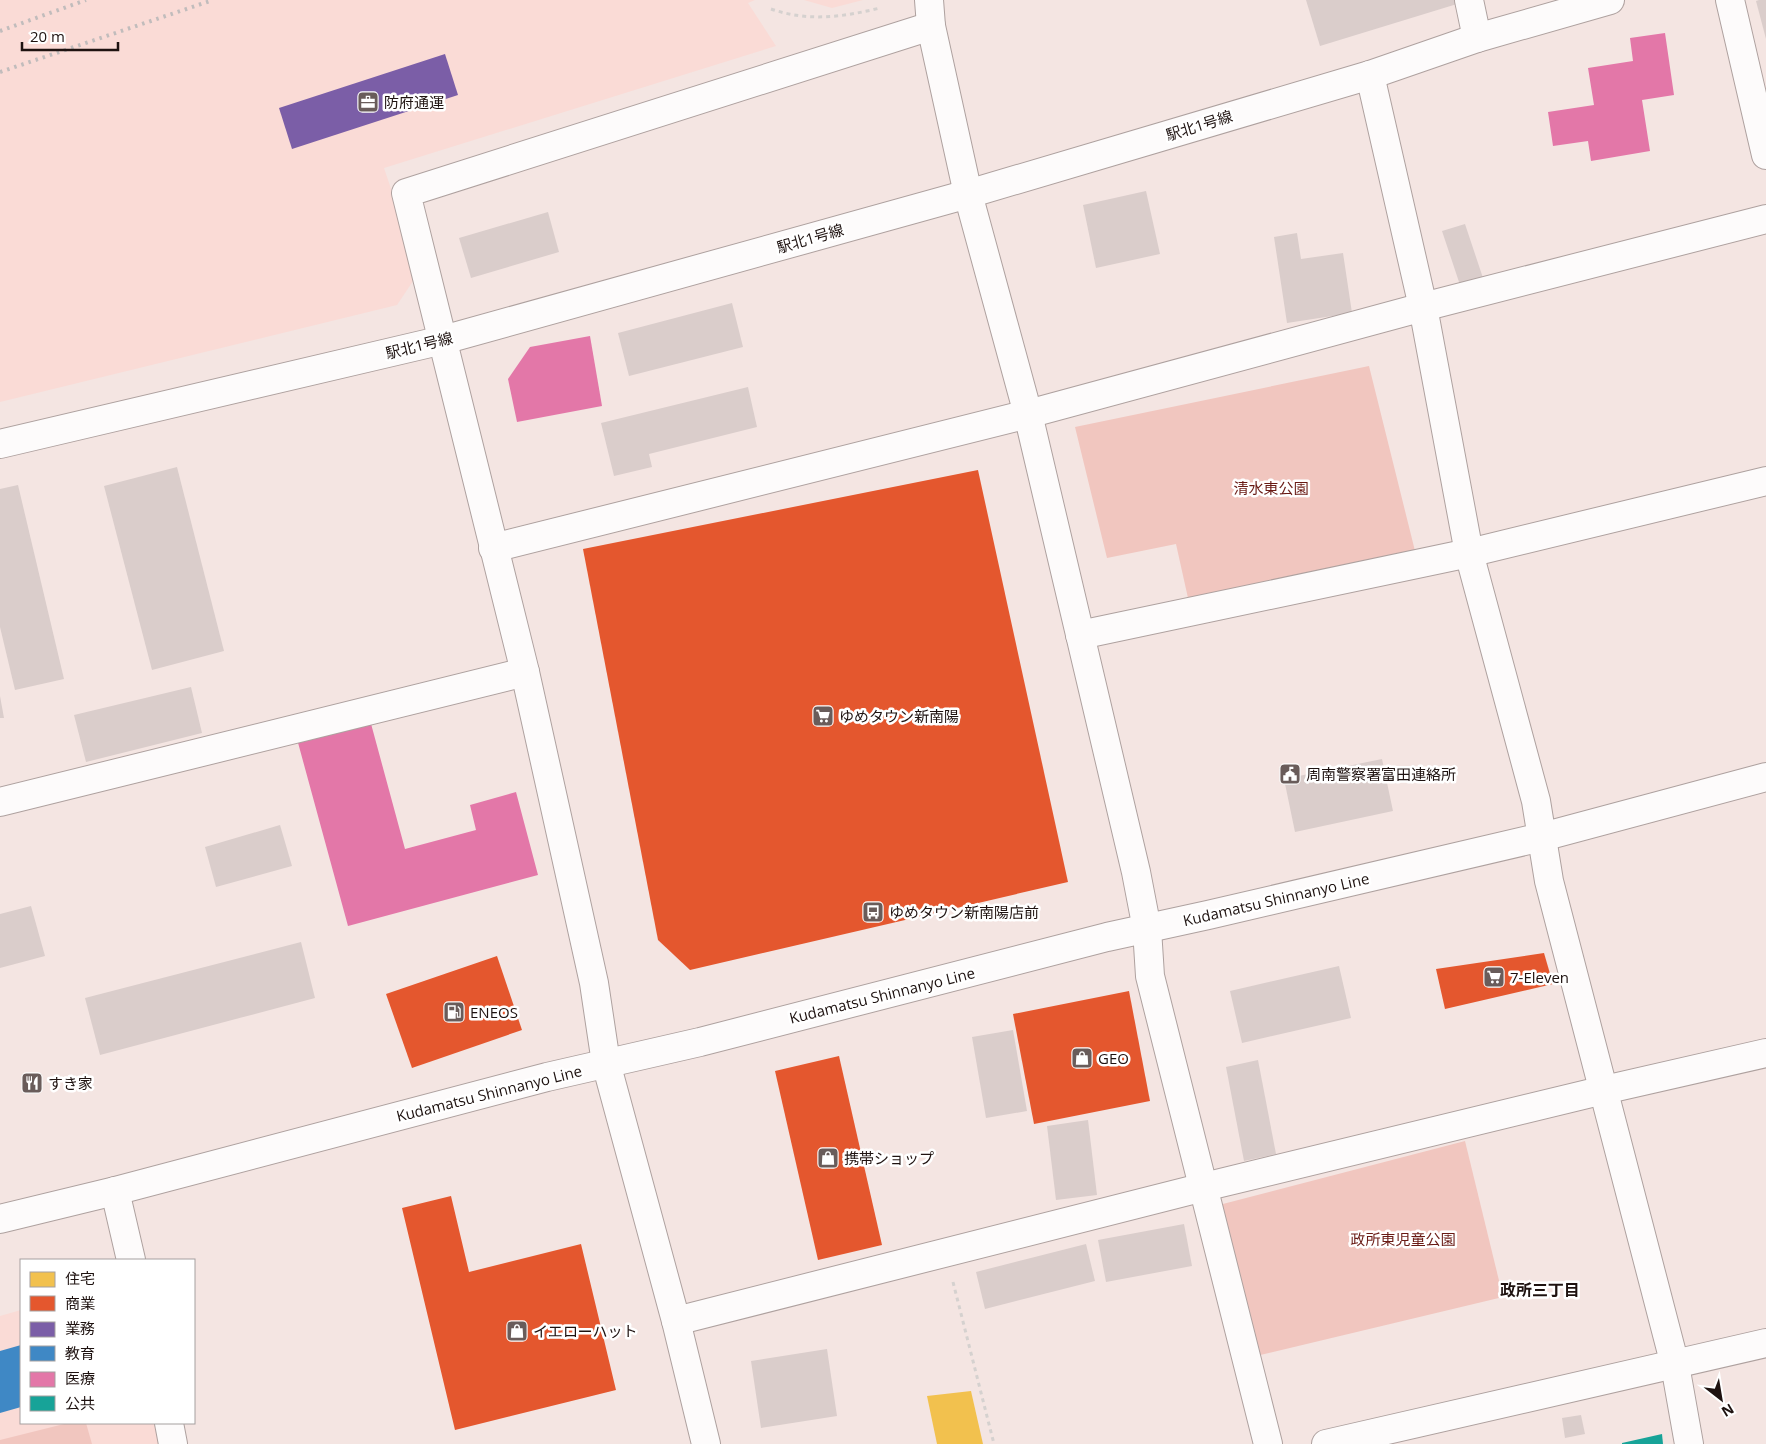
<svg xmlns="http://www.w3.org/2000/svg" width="1766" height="1444" font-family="'Open Sans','Noto Sans JP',sans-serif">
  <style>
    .built { fill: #fadbd6 }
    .green { fill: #f1c6bf }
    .homes { fill: #f2c14e }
    .shops { fill: #e4572e }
    .offices { fill: #7b5ea7 }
    .schools { fill: #3f88c5 }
    .health { fill: #e377a8 }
    .public { fill: #17a398 }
    .building { fill: #dacdcb }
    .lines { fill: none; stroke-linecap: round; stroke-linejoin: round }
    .minor-casing { stroke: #aea19f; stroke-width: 30 }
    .major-casing { stroke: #aea19f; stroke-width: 30 }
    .path { stroke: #d5d1cf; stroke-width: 3; stroke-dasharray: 4 4; stroke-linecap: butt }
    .minor { stroke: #fdfbfb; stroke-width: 28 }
    .major { stroke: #fdfbfb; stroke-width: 28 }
    .rail { stroke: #c1bcbc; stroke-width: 4; stroke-dasharray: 2.5 5; stroke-linecap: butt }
    .labels { text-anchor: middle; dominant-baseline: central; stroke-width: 5; stroke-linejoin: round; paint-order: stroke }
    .poi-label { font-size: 15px; fill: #1e1210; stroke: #fff; text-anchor: start }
    .street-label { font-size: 15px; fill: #1e1210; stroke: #fff }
    .park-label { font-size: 15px; fill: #691a14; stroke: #fff }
    .neighbourhood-label { font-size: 16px; font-weight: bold; fill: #1e1210; stroke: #fff }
  </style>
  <rect width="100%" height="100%" fill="#f4e5e2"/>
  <g class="built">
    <path d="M0 0H755L748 3 776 46 384 168 419 272 397 305 0 402Z"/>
    <path d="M804 0H863L832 8Z"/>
    <path d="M21 1310V1423H177L182 1444H0V1316Z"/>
  </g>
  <g class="green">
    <path d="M1369 366 1417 559 1190 607 1176 544 1107 558 1075 427Z"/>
    <path d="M1465 1141 1503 1297 1256 1356 1219 1205Z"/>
    <path d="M68 1423H86L92 1444H0V1440Z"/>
  </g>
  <path class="homes" d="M971 1391 983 1444H937L927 1396Z"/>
  <g class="shops">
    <path d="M978 470 1068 882 690 970 658 940 583 549Z"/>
    <path d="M1544 953 1553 984 1445 1009 1436 969Z"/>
    <path d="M497 956 522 1030 412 1068 386 994Z"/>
    <path d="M1129 991 1150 1101 1034 1124 1013 1014Z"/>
    <path d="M839 1056 882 1245 818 1260 775 1071Z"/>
    <path d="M451 1196 469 1272 581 1244 616 1390 455 1430 402 1208Z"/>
  </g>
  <path class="offices" d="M445 54 458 95 292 149 279 108Z"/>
  <path class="schools" d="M21 1345V1407L0 1413V1351Z"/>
  <g class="health">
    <path d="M1665 33 1674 95 1642 100 1650 151 1591 161 1588 141 1553 146 1548 112 1594 105 1588 68 1633 61 1630 38Z"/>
    <path d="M590 336 602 406 517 422 508 379 530 347Z"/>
    <path d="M370 720 405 849 476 830 470 805 516 792 538 875 348 926 297 739Z"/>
  </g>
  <path class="public" d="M1662 1434 1663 1444H1622V1443Z"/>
  <g class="building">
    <path d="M1306 0H1456L1457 4 1320 46Z"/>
    <path d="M1759 0H1766V39L1756 1Z"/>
    <path d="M1146 191 1160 254 1096 268 1083 205Z"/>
    <path d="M548 212 559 252 471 278 459 238Z"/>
    <path d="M1465 224 1483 278 1460 285 1442 231Z"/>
    <path d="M1297 233 1301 259 1343 253 1352 313 1287 323 1274 237Z"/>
    <path d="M732 303 743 347 629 376 618 333Z"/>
    <path d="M748 387 757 427 649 454 652 467 614 476 601 423Z"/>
    <path d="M177 467 224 651 152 670 104 486Z"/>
    <path d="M18 485 64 679 15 690 0 627V489Z"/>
    <path d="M191 687 202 733 86 762 74 715Z"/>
    <path d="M0 696 4 718H0Z"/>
    <path d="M1382 759 1393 811 1295 832 1284 779Z"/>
    <path d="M280 825 292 866 216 887 205 847Z"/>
    <path d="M31 906 45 956 0 968V914Z"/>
    <path d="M301 942 315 998 100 1055 85 998Z"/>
    <path d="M1339 966 1351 1018 1242 1043 1230 991Z"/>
    <path d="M1013 1030 1027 1111 986 1118 972 1037Z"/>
    <path d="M1258 1060 1276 1154 1244 1161 1226 1067Z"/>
    <path d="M1088 1120 1097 1195 1056 1200 1047 1126Z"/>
    <path d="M1184 1224 1192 1266 1106 1282 1098 1240Z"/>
    <path d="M1086 1244 1095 1281 985 1309 976 1272Z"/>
    <path d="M827 1349 837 1416 761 1428 751 1361Z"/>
    <path d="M1581 1415 1585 1434 1565 1438 1562 1418Z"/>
  </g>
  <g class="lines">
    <g class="minor-casing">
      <g id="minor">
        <path d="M929 0 931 26 968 194 1028 414 1136 872 1147 929 1150 976 1268 1444"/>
        <path d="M1469 0 1477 38"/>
        <path d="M1730 0 1766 155"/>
        <path d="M1370 75 1423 307 1469 553 1536 801 1549 881 1675 1365 1689 1444"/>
        <path d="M0 444 443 340 968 194 1370 75 1477 38 1610 0"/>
        <path d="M493 548 1028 414 1423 307 1766 219"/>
        <path d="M1080 635 1469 553 1766 481"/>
        <path d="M0 802 525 672"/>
        <path d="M115 1191 131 1260"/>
        <path d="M676 1321 1204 1187 1604 1090 1766 1053"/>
        <path d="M169 1423 173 1444"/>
        <path d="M706 1444 676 1321 606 1063 594 983 525 672 406 193 931 26"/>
        <path d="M1326 1444 1766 1343"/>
      </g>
    </g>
    <g class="major-casing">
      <path id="major" d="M0 1219 115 1191 547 1077 700 1042 1107 937 1208 915 1542 837 1766 777"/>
    </g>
    <g class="path">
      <path d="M771 9C809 22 843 17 880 8"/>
      <path d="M953 1282 994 1444"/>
    </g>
    <use href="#minor" class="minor"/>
    <use href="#major" class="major"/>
    <g class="rail">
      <path d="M0 31 86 0"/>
      <path d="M0 72 213 0"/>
    </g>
  </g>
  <defs>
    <g id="office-square" transform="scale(1.125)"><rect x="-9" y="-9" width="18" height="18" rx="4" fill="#695c5a" stroke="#fff"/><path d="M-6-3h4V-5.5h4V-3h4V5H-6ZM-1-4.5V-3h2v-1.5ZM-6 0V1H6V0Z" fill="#fff"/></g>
    <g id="supermarket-square" transform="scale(1.125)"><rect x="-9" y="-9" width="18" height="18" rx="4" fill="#695c5a" stroke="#fff"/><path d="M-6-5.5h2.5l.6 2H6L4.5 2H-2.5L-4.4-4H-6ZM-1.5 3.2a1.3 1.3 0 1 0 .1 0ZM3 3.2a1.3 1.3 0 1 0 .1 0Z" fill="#fff"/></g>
    <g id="civic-square" transform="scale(1.125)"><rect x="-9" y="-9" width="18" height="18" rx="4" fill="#695c5a" stroke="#fff"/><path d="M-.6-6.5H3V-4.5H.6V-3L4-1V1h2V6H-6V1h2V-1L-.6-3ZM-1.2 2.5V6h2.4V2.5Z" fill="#fff"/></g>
    <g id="bus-square" transform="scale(1.125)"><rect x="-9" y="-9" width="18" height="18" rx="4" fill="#695c5a" stroke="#fff"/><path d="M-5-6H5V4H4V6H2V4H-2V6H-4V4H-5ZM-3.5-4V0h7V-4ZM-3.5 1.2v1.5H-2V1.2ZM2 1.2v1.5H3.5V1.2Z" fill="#fff"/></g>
    <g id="fuel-square" transform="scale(1.125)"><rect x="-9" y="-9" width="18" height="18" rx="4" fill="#695c5a" stroke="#fff"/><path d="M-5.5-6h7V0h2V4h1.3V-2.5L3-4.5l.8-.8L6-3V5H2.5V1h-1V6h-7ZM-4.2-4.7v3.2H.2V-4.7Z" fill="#fff"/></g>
    <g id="shop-square" transform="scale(1.125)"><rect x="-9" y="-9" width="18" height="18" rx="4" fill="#695c5a" stroke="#fff"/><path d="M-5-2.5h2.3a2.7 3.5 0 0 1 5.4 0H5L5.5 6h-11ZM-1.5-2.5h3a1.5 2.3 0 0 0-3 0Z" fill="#fff"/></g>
    <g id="restaurant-square" transform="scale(1.125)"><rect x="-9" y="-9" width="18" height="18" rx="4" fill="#695c5a" stroke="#fff"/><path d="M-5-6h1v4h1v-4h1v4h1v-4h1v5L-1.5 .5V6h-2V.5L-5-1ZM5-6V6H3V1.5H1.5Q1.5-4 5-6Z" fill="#fff"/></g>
  </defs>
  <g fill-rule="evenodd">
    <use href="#office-square" x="368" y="102"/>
    <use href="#supermarket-square" x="823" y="716"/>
    <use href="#civic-square" x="1290" y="774"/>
    <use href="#bus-square" x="873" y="912"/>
    <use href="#supermarket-square" x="1494" y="977"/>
    <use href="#fuel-square" x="454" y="1012"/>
    <use href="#shop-square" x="1082" y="1058"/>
    <use href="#restaurant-square" x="32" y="1083"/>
    <use href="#shop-square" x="828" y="1158"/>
    <use href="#shop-square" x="517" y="1331"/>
  </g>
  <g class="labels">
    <g class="poi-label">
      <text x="384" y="102">防府通運</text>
      <text x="839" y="716">ゆめタウン新南陽</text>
      <text x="1306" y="774">周南警察署富田連絡所</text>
      <text x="889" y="912">ゆめタウン新南陽店前</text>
      <text x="1510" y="977">7-Eleven</text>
      <text x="470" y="1012">ENEOS</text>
      <text x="1098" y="1058">GEO</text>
      <text x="48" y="1083">すき家</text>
      <text x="844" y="1158">携帯ショップ</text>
      <text x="533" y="1331">イエローハット</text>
    </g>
    <g class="street-label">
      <text transform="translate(1199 125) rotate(-17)">駅北1号線</text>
      <text transform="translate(810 238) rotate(-16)">駅北1号線</text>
      <text transform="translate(419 345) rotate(-14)">駅北1号線</text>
      <text transform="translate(1276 899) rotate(-13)">Kudamatsu Shinnanyo Line</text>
      <text transform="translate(882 995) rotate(-14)">Kudamatsu Shinnanyo Line</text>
      <text transform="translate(489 1093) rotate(-14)">Kudamatsu Shinnanyo Line</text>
    </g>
    <g class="park-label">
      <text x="1271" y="488">清水東公園</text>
      <text x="1403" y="1239">政所東児童公園</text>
    </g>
    <g class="neighbourhood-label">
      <text x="1540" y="1290">政所三丁目</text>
    </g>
  </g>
  <rect x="20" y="1259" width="175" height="165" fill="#ffffff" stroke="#a5a09f"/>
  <rect x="30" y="1272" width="25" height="15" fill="#f2c14e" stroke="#a5a09f"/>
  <text x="65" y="1284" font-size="15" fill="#1e1210">住宅</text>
  <rect x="30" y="1296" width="25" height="15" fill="#e4572e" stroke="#a5a09f"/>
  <text x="65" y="1309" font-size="15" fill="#1e1210">商業</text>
  <rect x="30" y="1322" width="25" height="15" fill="#7b5ea7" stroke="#a5a09f"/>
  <text x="65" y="1334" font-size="15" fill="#1e1210">業務</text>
  <rect x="30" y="1346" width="25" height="15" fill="#3f88c5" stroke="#a5a09f"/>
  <text x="65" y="1359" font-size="15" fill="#1e1210">教育</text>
  <rect x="30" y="1372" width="25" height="15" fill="#e377a8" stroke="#a5a09f"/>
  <text x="65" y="1384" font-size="15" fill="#1e1210">医療</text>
  <rect x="30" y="1396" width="25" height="15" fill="#17a398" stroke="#a5a09f"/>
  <text x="65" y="1409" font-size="15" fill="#1e1210">公共</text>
  <g transform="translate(1721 1399) rotate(149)" stroke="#ffffff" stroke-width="4" paint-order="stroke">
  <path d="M0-4L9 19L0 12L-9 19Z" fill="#1e1210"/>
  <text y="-8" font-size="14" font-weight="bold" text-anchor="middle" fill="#1e1210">N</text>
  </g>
  <path d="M22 42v8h96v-8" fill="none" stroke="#1e1210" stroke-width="2.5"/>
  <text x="30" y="42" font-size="15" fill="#1e1210" stroke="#ffffff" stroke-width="4" paint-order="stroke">20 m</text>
</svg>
